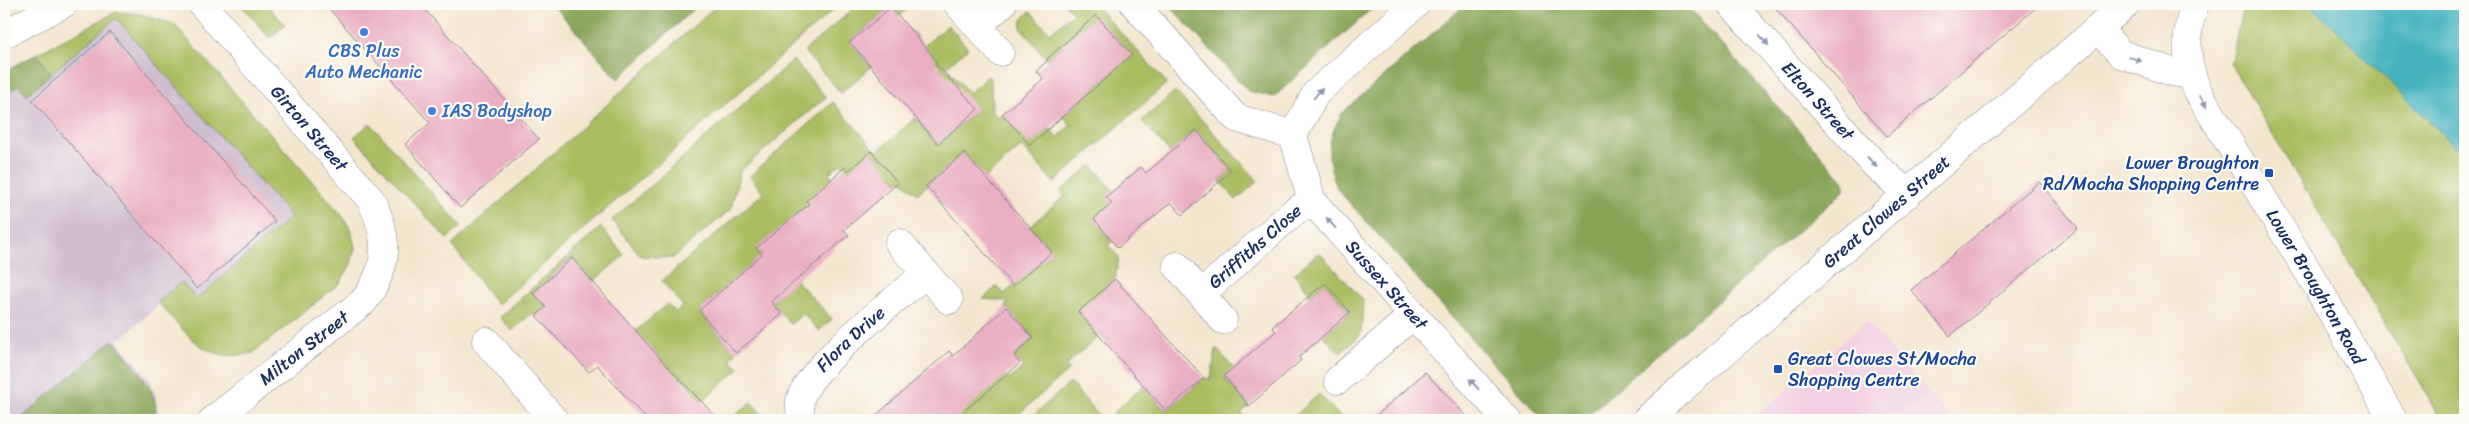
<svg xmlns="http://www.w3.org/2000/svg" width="2469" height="424" font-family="Sriracha,sans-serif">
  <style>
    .built { fill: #f2cfe2 }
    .industrial { fill: #cfbdd0 }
    .green { fill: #aabd61; stroke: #627660 }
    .forest { fill: #87a457; stroke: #516a5a }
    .water { fill: #44b3be; stroke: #30718e }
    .building { fill: #eaafc3 }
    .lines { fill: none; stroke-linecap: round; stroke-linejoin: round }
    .minor-casing { stroke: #888a96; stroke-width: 29 }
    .primary-casing { stroke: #888a96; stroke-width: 29 }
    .minor { stroke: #fff; stroke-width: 28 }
    .primary { stroke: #fff; stroke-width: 28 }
    .oneway { fill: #8d97ae }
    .shop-dot { fill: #3f7fe0; stroke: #fdfcf7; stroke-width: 2 }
    .transit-dot { fill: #1a4fb4; stroke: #fdfcf7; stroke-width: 2 }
    .labels { text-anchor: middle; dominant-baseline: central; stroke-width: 4.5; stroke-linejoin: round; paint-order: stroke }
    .shop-label { font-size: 18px; fill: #366cbe; stroke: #fdfcf7 }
    .street-label { font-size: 18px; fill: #1b2f5e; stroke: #fdfcf7 }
    .transit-label { font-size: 18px; fill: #164399; stroke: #fdfcf7; text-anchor: end }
  </style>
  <rect width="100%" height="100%" fill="#fdfcf7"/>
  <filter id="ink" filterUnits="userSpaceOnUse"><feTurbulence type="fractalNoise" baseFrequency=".02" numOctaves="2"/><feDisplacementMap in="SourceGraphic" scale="10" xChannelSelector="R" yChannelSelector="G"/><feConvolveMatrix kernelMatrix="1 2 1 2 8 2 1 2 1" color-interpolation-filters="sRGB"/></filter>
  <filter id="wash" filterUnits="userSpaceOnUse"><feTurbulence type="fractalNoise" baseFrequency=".0096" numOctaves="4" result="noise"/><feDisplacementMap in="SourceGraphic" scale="20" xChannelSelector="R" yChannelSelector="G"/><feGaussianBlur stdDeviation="1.12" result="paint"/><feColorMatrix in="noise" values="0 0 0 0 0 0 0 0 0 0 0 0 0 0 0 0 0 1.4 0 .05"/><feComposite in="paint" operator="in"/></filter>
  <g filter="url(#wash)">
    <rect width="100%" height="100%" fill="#f4e6ce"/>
    <path class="built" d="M1866 321 1952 420H1752Z"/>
    <path class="industrial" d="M117 14 296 217 198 303 181 285 118 341 150 380 156 396 157 420H4V71Z"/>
    <g class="green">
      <path d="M240 4H266L285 25 270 38Z"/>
      <path d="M718 4H840L497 305 452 245Z"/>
      <path d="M859 4H914L899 16 891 7 850 42 871 67 841 93 804 51Z"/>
      <path d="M1065 4H1094L1167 83 1054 183 1022 146 985 178 964 153 917 194 901 180 898 183 871 151 848 171 841 163 829 173 837 182 814 209 774 244 768 238 757 248 762 254 699 311 736 353 730 359 739 369 702 401 682 378 671 387 663 361 652 348 644 355 628 338 667 304 676 312 683 306 662 281 763 193 750 176 833 102 877 152 915 118 938 144 978 109 931 76 941 67 933 58 900 41 912 31 924 46 948 25 968 48 946 67 969 93 988 76 991 79 992 111 998 118 1002 114 1030 145 1049 128 1057 138 1071 125 1063 116 1132 55 1096 16 1047 59 1021 28 1022 19 1030 11 1050 33 1073 13Z"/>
      <path d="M2244 4H2310L2465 156V420H2442L2230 63Z"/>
      <path d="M116 12 140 14 174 24 341 214 351 230 355 248 351 264 340 283 253 353C205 365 187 334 158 302L181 282 197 299 291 217 116 18 51 74 37 54Z"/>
      <path d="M793 60 826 97 740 171 731 209 673 258 641 256 612 220Z"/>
      <path d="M1175 91 1258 181 1236 200 1220 181 1231 171 1196 130 1170 153 1142 121Z"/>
      <path d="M370 123 461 226 447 239 354 137Z"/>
      <path d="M1092 165 1114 191 1106 197 1112 203 1094 219 1113 241 1108 245 1119 257 1115 279 1078 312 1099 336 1066 365 1070 369 1012 420H954L1000 369 1009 380 1024 367 1014 356 1033 338 1006 307 1008 301 983 299 997 286 1004 294 1052 252 1030 226 1065 196 1061 191Z"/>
      <path d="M601 227 624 255 593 282 572 258 533 293 546 307 536 316 532 313 512 331 500 317Z"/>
      <path d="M1319 252 1363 300 1361 334 1340 353 1323 336 1350 312 1325 283 1311 295 1294 274Z"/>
      <path d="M796 280 832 319 819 331 803 313 791 324 771 302Z"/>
      <path d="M1216 348 1234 368 1224 377 1249 406 1241 413 1247 420H1119L1113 413 1143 386 1166 411 1204 378 1211 379Z"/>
      <path d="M1070 383 1103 420H1028Z"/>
      <path d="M1319 394 1342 419 1290 420Z"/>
      <path d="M751 402 767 420H730Z"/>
    </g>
    <g class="forest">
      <path d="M552 4H699L618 79Z"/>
      <path d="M1168 4H1377L1274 97 1248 91Z"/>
      <path d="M1466 4H1686L1844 181V191L1582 420H1544L1338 190C1325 157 1326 143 1342 113Z"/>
      <path d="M37 54 51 74 27 95 18 85 4 97V71Z"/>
      <path d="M113 340C128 358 165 395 154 420H19Z"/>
    </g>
    <path class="water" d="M2310 4H2465V156Z"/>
    <g id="blocks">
      <g class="building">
        <path d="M325 4H420L539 139 460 208 405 144 430 123Z"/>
        <path d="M1772 4H2040L1887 136Z"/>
        <path d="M891 7 936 60V64L978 109 938 144 850 42Z"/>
        <path d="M1096 15 1132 55 1030 145 1002 114 1043 79 1036 71 1048 60 1047 59Z"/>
        <path d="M110 32 275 221 197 289 32 100Z"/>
        <path d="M1196 130 1231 171 1182 215 1171 202 1118 248 1094 219 1112 203 1106 197 1141 167 1146 173Z"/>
        <path d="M871 151 898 183 844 230 849 235 771 302 782 314 736 353 699 311 762 254 756 248 809 204 806 201 845 167 848 171Z"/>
        <path d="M964 153 1052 252 1013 286 926 186Z"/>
        <path d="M2039 182 2078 228 1950 336 1911 290Z"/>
        <path d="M572 258 657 355 719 420H647L597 365 589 372 536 316 546 307 533 293Z"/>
        <path d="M1115 279 1204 378 1166 411 1078 312Z"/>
        <path d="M1325 283 1350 312 1299 357 1301 360 1249 406 1224 376 1276 331 1272 327Z"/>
        <path d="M1006 307 1033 338 1014 356 1020 363 954 420H871L949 351 953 356Z"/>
        <path d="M1425 372 1470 420H1371L1400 395Z"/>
      </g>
    </g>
  </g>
  <g filter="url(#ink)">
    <use href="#blocks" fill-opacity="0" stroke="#888a96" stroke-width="1"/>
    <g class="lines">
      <g class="minor-casing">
        <g id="minor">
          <path id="s1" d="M202 4 371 200C390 239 389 266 364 301L213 420"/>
          <path d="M958 4 1000 52"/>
          <path d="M1134 4 1236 118 1293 135"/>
          <path id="s2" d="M1731 4 1876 166 1908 194"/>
          <path id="s3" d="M2195 4C2184 35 2185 61 2198 92L2318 288 2393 420"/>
          <path d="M977 26 1002 4"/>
          <path d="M2098 29 2121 54 2172 72 2191 75"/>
          <path d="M4 34 63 4"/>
          <path id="s4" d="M1293 135 1312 201 1507 420"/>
          <path d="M1293 135 1316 93 1416 4"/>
          <path d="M899 243 949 300"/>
          <path d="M1177 266 1223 320"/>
          <path id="s5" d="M1201 294 1295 211 1312 201"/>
          <path d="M486 341 554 420"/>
          <path d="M1338 380 1413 315"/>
          <path id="s6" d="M801 420C801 414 799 407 800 401 806 368 898 298 926 273"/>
        </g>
      </g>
      <g class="primary-casing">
        <g id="primary">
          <path id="s7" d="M1646 420 2126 4"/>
        </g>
      </g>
      <use href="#minor" class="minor"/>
      <use href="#primary" class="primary"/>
    </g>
    <defs><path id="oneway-solid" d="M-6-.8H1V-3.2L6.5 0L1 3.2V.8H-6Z" transform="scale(1.25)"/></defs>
    <g class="oneway">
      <use href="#oneway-solid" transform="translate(1764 40) rotate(49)"/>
      <use href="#oneway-solid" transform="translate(2135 59) rotate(20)"/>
      <use href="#oneway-solid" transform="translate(1318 93) rotate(-51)"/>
      <use href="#oneway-solid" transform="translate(2203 101) rotate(60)"/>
      <use href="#oneway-solid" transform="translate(1872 162) rotate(47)"/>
      <use href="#oneway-solid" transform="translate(1331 223) rotate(-131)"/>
      <use href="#oneway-solid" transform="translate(1474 384) rotate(-132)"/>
    </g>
  </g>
  <g class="shop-dot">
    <circle cx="364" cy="32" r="5"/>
    <circle cx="432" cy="111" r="5"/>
  </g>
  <g class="transit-dot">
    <rect x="2264" y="168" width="10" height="10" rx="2.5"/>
    <rect x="1773" y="364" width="10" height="10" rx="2.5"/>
  </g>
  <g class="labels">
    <g class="shop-label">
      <text x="364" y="51">CBS Plus<tspan x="364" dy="21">Auto Mechanic</tspan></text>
      <text x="442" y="111" text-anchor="start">IAS Bodyshop</text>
    </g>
    <g class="street-label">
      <text stroke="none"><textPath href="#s2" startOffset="130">Elton Street</textPath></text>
      <text stroke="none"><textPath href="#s1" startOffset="164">Girton Street</textPath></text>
      <text stroke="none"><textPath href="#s7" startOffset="318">Great Clowes Street</textPath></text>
      <text stroke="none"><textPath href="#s5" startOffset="72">Griffiths Close</textPath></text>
      <text stroke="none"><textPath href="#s4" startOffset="181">Sussex Street</textPath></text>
      <text stroke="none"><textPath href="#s3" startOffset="318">Lower Broughton Road</textPath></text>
      <text stroke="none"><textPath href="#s6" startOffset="100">Flora Drive</textPath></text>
      <text transform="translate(304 348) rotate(-38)">Milton Street</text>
    </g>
    <g class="transit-label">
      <text x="2259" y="163">Lower Broughton<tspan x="2259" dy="21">Rd/Mocha Shopping Centre</tspan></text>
      <text x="1788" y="359" text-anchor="start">Great Clowes St/Mocha<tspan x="1788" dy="21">Shopping Centre</tspan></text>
    </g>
  </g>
  <rect width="2469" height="424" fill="none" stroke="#fdfcf7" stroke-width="20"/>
</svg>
